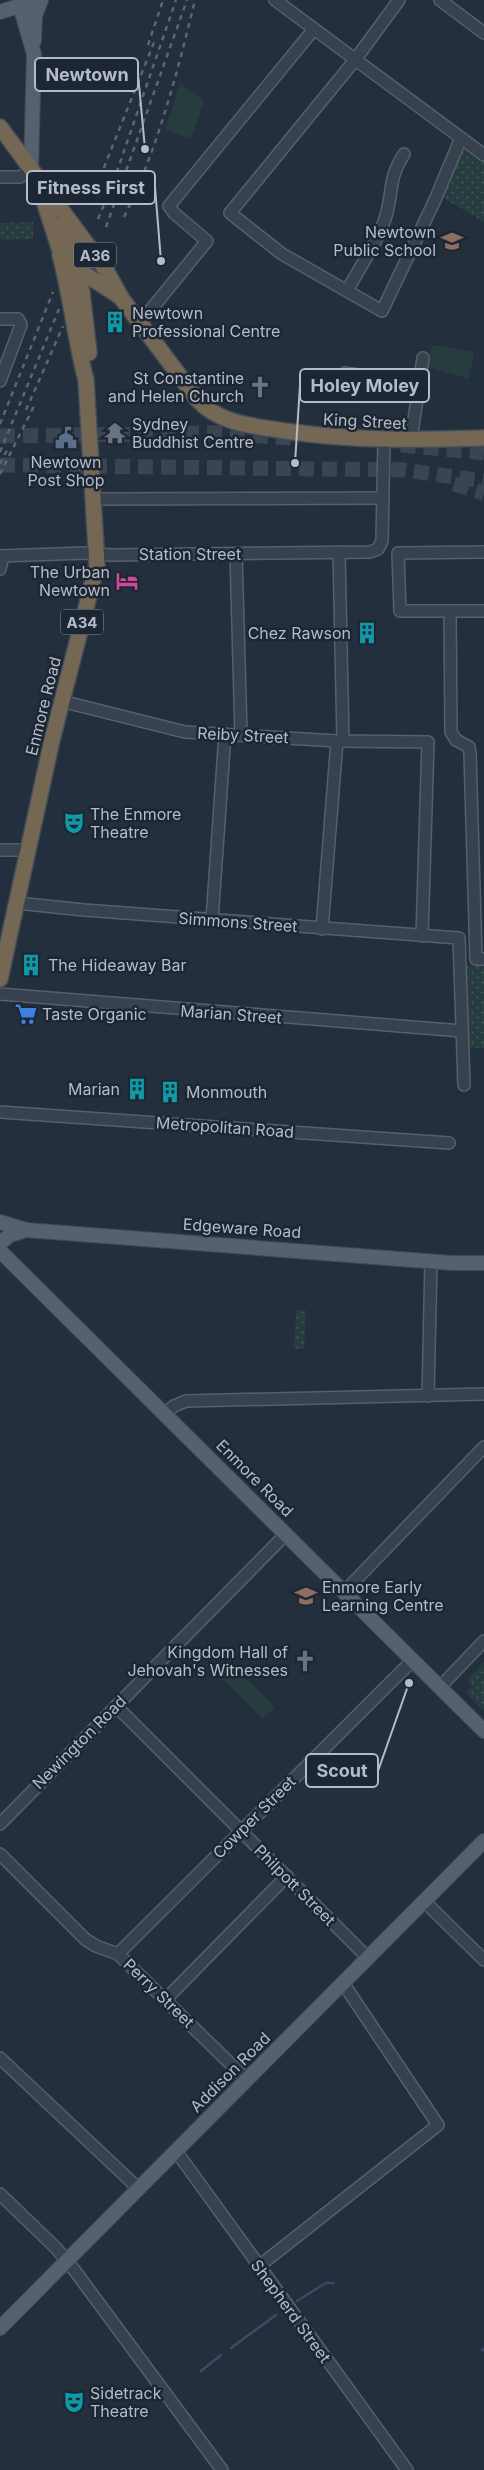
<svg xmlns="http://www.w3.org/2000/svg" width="484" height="2470" font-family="Inter,sans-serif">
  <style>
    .green { fill: #263c3f }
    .park { fill: url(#park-dots) }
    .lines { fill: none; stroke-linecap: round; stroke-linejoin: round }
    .stream { stroke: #394c67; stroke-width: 2.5 }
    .highway-tunnel { stroke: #3a4453; stroke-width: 15; stroke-dasharray: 15 8; stroke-linecap: butt }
    .minor-casing { stroke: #565f6c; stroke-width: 14 }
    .major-casing { stroke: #414a57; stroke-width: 16 }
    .highway-casing { stroke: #434c59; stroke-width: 18 }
    .minor { stroke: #38414e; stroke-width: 11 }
    .major { stroke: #56606e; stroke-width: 14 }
    .highway { stroke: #746855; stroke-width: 15 }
    .rail { stroke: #5a6575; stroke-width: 2.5; stroke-dasharray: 5 5; stroke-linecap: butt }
    .labels { text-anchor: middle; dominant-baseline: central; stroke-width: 5; stroke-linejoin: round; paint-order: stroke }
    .shield { fill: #1d2633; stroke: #878f9c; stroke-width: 1 }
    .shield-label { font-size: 15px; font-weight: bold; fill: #b4bcc9 }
    .poi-label { font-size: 16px; fill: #b4bcc9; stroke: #1d2633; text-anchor: start }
    .street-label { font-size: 16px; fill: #b4bcc9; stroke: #1d2633 }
    .leader { fill: none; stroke: #b4bcc9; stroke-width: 2 }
    .callout-dot { fill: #b4bcc9; stroke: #1d2633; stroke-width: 2 }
    .callout { fill: #1d2633; stroke: #b4bcc9; stroke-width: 2 }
    .callout-label { font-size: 18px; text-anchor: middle; font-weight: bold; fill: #b4bcc9 }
  </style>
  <defs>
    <pattern id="park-dots" width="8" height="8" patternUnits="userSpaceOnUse" patternTransform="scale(1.25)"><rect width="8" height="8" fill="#263c3f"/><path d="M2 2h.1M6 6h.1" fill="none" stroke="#435659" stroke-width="1.8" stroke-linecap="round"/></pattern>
  </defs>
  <rect width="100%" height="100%" fill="#242f3e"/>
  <g class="green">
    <path d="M180 83 204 101 191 139 165 130Z"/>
    <path d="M432 345 474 352 469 379 428 367Z"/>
    <path d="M229 1662 275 1707 263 1719 215 1672Z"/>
  </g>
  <g class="park">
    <path d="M463 144 484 159V222L440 196Z"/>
    <path d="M33 222V239L0 240V223Z"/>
    <path d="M484 965V1048H469L467 966Z"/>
    <path d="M296 1310H306L304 1349H294Z"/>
    <path d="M484 1662V1711L466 1693 471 1687 468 1680Z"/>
  </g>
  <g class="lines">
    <g class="stream">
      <path d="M326 2283H334"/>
      <path d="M297 2301 324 2284"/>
      <path d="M231 2348 276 2315"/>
      <path d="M482 2350 484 2349"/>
      <path d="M201 2371 221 2355"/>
    </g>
    <g class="highway-tunnel">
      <path d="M0 436 215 433 291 438"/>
      <path d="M401 445 484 453"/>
      <path d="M0 465 404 470 484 481"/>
      <path d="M454 484 484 493"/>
    </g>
    <g class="minor-casing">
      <g id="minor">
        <path d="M275 0 484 155"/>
        <path d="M399 0 355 60 230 213 282 254 382 311 435 200 461 138"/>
        <path d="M440 0 484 33"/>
        <path d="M0 177H20L31 170"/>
        <path d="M347 291C359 268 381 237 387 212 393 187 389 178 404 154"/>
        <path d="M0 319H18L21 325 0 381"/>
        <path d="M140 323 207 241 174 213 169 206 314 29"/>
        <path d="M345 373 419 384"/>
        <path d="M411 440 423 358"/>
        <path d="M94 499 383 498"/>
        <path d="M339 552 343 741"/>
        <path d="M484 552 398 553 400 611H484"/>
        <path d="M236 554 241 735"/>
        <path d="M0 556 85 553 111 555 370 552 378 549 382 541 384 440"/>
        <path d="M0 569 3 556"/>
        <path d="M450 611 451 732 456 740 469 747 470 753 476 959H484"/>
        <path d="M61 701 185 732 337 741 428 742 422 936"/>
        <path d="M0 850H28"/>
        <path d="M17 903 84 910 459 938 464 1085"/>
        <path d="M212 920 225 734"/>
        <path d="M322 929 337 741"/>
        <path d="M0 994 462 1031"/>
        <path d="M0 1112 449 1143"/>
        <path d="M428 1396 431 1261"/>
        <path d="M164 1414 174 1406 186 1401 484 1394"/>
        <path d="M344 1592 484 1447"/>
        <path d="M440 1687 484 1641"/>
        <path d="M116 1706 368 1958"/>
        <path d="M0 1824 286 1534"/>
        <path d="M0 1854 85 1939 96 1946 118 1954 247 2080"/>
        <path d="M424 1901 484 1960"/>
        <path d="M118 1954 413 1660"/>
        <path d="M165 2000 287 1876"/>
        <path d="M0 2058 139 2189"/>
        <path d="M176 2151 407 2470"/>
        <path d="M0 2194 56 2248 75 2271 222 2470"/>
        <path d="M258 2267 438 2125 343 1983"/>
      </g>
    </g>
    <g class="major-casing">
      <g id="major">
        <path d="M20 6 34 54 31 170"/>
        <path d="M0 12 28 3"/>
        <path d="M34 41 35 16 41 0"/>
        <path d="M0 1222 26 1230"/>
        <path d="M0 1243 10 1235 26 1230 452 1263H484"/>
        <path d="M0 1251 484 1731"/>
        <path d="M0 2328 484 1841"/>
      </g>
    </g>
    <g class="highway-casing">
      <g id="highway">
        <path d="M0 127 106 270 122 299 197 399C219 424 254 426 285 431 353 441 415 440 484 438"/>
        <path d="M40 189 63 260 119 296"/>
        <path d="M65 221 82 292 89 353"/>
        <path d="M0 979 52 740 97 565 86 380C75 339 71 296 60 255"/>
      </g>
    </g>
    <use href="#minor" class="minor"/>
    <use href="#major" class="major"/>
    <use href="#highway" class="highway"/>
    <g class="rail">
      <path d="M148 45 163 0"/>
      <path d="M89 205 155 40"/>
      <path d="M124 217C158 148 177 74 195 0"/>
      <path d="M98 219 113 183 176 0"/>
      <path d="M106 227 187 0"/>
      <path d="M26 410 63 326"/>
      <path d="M0 424 53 292"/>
      <path d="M0 452 59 309"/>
      <path d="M0 464 9 446"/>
      <path d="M0 474 35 404"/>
    </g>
  </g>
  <defs>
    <g id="school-bare" transform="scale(1.725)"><path d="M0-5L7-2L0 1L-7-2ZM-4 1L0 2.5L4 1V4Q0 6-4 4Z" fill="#8d6e63" stroke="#1d2633" stroke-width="2.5" paint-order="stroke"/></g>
    <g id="building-bare" transform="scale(1.725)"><path d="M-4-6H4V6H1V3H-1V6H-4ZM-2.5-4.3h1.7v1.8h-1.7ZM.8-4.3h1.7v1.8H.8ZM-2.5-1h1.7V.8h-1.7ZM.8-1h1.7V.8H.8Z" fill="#0f9aa8" stroke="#1d2633" stroke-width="2.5" paint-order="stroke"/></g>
    <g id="church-bare" transform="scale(1.725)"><path d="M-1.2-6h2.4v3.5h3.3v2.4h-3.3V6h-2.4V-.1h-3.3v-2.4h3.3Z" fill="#6b7280" stroke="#1d2633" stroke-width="2.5" paint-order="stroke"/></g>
    <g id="temple-bare" transform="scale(1.725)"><path d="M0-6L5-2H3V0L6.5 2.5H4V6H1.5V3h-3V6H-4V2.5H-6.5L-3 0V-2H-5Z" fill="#6b7280" stroke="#1d2633" stroke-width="2.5" paint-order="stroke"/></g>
    <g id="civic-bare" transform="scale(1.725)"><path d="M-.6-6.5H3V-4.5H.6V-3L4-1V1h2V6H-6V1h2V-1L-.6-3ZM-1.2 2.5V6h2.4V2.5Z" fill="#5c6f8a" stroke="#1d2633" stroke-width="2.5" paint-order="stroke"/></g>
    <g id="hotel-bare" transform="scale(1.725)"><path d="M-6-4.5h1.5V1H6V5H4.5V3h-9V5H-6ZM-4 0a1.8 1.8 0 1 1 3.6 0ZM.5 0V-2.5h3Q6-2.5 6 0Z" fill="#d1479c" stroke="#1d2633" stroke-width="2.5" paint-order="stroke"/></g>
    <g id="theatre-bare" transform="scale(1.725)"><path d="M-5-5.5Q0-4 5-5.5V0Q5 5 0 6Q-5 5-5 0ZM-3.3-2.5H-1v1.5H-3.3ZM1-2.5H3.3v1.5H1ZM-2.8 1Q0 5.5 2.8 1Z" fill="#0f9aa8" stroke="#1d2633" stroke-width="2.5" paint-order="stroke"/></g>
    <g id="supermarket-bare" transform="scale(1.725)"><path d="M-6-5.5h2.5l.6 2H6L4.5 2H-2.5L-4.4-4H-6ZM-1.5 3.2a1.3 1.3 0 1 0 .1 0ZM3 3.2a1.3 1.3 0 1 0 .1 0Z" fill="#3f7fe0" stroke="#1d2633" stroke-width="2.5" paint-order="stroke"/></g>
  </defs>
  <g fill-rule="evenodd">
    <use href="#school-bare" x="452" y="241"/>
    <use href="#building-bare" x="115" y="322"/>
    <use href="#church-bare" x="260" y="387"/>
    <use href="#temple-bare" x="115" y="433"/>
    <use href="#civic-bare" x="66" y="438"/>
    <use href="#hotel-bare" x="127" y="581"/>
    <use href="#building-bare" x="367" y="633"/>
    <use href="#theatre-bare" x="74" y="823"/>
    <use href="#building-bare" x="31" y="965"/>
    <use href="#supermarket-bare" x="26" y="1014"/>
    <use href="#building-bare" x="137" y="1089"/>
    <use href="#building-bare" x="170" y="1092"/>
    <use href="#school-bare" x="306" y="1596"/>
    <use href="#church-bare" x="305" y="1661"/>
    <use href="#theatre-bare" x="74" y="2402"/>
  </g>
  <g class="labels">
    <g class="shield">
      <rect x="74" y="242.5" width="42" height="25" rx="4"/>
      <rect x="61" y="609.5" width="42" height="25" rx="4"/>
    </g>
    <g class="shield-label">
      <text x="95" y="255">A36</text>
      <text x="82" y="622">A34</text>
    </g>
    <g class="poi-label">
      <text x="436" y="232" text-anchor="end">Newtown<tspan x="436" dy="18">Public School</tspan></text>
      <text x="132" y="313">Newtown<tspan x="132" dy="18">Professional Centre</tspan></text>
      <text x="244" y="378" text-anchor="end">St Constantine<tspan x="244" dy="18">and Helen Church</tspan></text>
      <text x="132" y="424">Sydney<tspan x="132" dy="18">Buddhist Centre</tspan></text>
      <text x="66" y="462" text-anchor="middle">Newtown<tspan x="66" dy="18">Post Shop</tspan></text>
      <text x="110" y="572" text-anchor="end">The Urban<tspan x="110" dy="18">Newtown</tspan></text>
      <text x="351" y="633" text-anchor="end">Chez Rawson</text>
      <text x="90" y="814">The Enmore<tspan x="90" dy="18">Theatre</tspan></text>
      <text x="48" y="965">The Hideaway Bar</text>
      <text x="42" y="1014">Taste Organic</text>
      <text x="120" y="1089" text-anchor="end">Marian</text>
      <text x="186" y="1092">Monmouth</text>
      <text x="322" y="1587">Enmore Early<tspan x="322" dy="18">Learning Centre</tspan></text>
      <text x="288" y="1652" text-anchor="end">Kingdom Hall of<tspan x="288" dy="18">Jehovah's Witnesses</tspan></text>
      <text x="90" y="2393">Sidetrack<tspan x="90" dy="18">Theatre</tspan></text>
    </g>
    <g class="street-label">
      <text transform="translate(365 421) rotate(3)">King Street</text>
      <text x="190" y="554">Station Street</text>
      <text transform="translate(43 706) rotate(-76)">Enmore Road</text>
      <text transform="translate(243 735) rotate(3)">Reiby Street</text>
      <text transform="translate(238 922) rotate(4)">Simmons Street</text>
      <text transform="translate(231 1014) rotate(4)">Marian Street</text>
      <text transform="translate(225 1127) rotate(4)">Metropolitan Road</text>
      <text transform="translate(242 1228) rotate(4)">Edgeware Road</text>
      <text transform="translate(255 1478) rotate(45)">Enmore Road</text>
      <text transform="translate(79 1742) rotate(-45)">Newington Road</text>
      <text transform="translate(254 1817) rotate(-45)">Cowper Street</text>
      <text transform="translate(295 1885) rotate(45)">Philpott Street</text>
      <text transform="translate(159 1993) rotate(44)">Perry Street</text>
      <text transform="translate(230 2072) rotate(-45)">Addison Road</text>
      <text transform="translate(291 2311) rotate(54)">Shepherd Street</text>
    </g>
  </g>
  <path class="leader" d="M145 149L138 74M161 261L155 187M295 463L300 385M409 1683L378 1771"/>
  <g class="callout-dot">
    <circle cx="145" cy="149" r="5"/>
    <circle cx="161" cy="261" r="5"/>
    <circle cx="295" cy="463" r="5"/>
    <circle cx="409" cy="1683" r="5"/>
  </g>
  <g class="callout">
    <rect x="35" y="58" width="103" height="33" rx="5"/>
    <rect x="27" y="171" width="128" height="33" rx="5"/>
    <rect x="300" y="369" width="129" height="33" rx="5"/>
    <rect x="306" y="1754" width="72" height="33" rx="5"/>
  </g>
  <g class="callout-label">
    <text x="87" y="81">Newtown</text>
    <text x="91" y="194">Fitness First</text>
    <text x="365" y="392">Holey Moley</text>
    <text x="342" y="1777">Scout</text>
  </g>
</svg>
